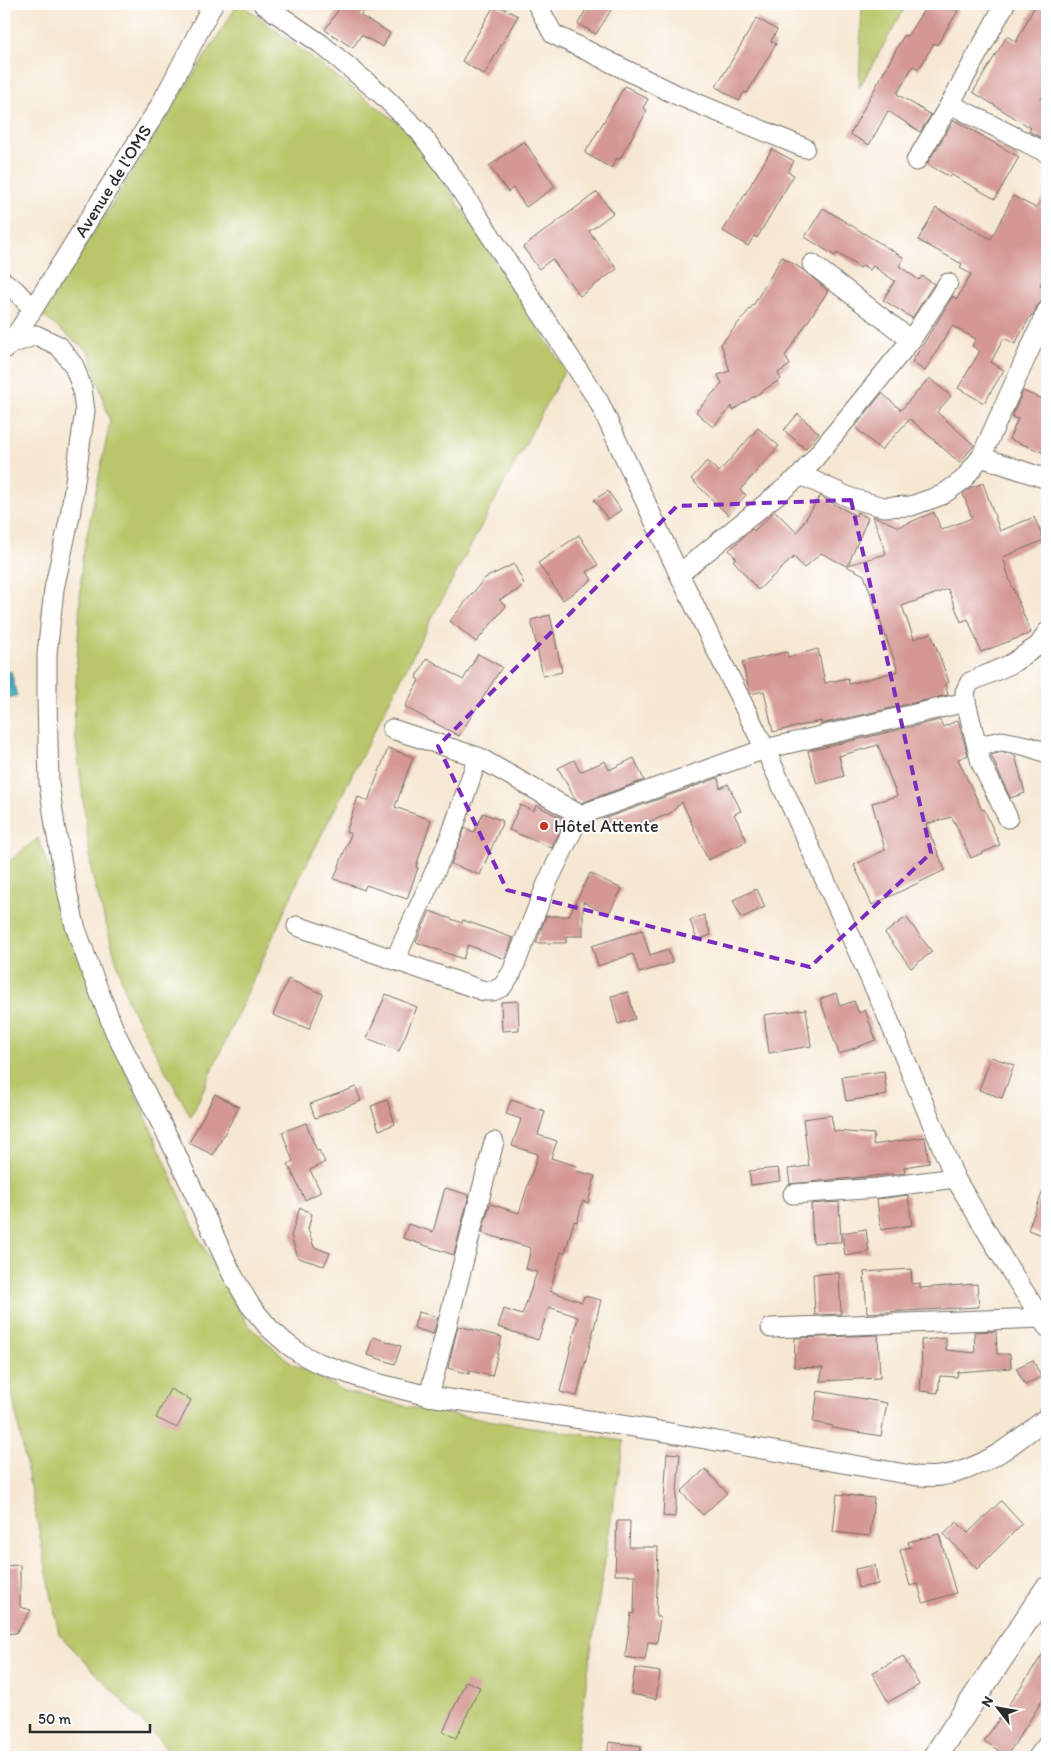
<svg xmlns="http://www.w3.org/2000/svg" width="1051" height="1761" font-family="Itim,sans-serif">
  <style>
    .green { fill: #b9c76a; stroke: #72794a }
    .water { fill: #3da8bd; stroke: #346a74 }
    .building { fill: #d49793 }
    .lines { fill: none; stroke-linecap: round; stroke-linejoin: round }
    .minor-casing { stroke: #726d65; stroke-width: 21 }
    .major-casing { stroke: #726d65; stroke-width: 26 }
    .minor { stroke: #fff; stroke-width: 19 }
    .major { stroke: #fff; stroke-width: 24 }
    .marked { fill: none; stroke: #7b2cbf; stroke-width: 4; stroke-dasharray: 10 6; stroke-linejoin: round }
    .poi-dot { fill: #c8321e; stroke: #fff; stroke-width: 2 }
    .labels { text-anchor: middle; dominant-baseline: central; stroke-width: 4; stroke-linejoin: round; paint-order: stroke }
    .street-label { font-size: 18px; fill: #2b2b2b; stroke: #fff }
    .poi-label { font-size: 18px; fill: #2b2b2b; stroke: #fff; text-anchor: start }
  </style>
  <rect width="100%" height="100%" fill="#fff"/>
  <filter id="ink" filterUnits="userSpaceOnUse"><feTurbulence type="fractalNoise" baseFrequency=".02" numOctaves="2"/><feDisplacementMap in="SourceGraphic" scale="10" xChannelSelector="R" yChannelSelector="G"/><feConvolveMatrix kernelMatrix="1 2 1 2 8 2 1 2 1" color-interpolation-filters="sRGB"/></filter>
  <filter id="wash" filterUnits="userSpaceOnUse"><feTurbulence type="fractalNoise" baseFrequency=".0096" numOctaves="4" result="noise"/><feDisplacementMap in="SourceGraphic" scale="20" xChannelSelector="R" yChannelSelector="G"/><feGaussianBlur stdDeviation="1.12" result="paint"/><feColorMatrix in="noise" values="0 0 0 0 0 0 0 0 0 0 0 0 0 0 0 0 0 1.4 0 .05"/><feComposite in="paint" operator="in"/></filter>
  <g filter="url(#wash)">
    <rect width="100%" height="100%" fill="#f6e7d2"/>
    <g class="green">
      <path d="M238 4H241L413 134 565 370 434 614 299 879 191 1117 128 1002 92 875 74 723 82 559 110 422 89 352 42 315Z"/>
      <path d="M862 4H907L859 88Z"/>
      <path d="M38 838 98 1008 199 1239 248 1325 292 1364 347 1392 423 1410 623 1441 575 1757H175L59 1634 4 1352V866Z"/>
    </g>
    <path class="water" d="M11 671 17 696 8 698 4 680V673Z"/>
    <g id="blocks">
      <g class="building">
        <path d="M342 4H368L361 16 390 33 383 47 361 35 353 48 325 30Z"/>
        <path d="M495 4 518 16 484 75 462 61Z"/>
        <path d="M589 4H615L596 34 578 24Z"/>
        <path d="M928 4H947L958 11 937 45 934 43 919 69 913 66 897 94 931 115 920 132 888 111 869 145 850 134 904 35 907 36Z"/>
        <path d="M1036 4H1047V89L1041 99 1047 103V141L1029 131 1031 128 973 92 1007 36 1016 42Z"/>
        <path d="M757 18 777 30 771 41 776 44 747 93 744 92 739 101 716 87Z"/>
        <path d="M625 86 648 99 643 108 647 111 619 160 617 158 611 168 585 153Z"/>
        <path d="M954 120 1019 157 995 199 952 175 950 177 927 164Z"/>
        <path d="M524 141 555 187 526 207 513 188 508 192 489 166Z"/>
        <path d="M772 149 794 161 788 172 794 175 757 238 754 236 748 246 723 231Z"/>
        <path d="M1047 190V272L1040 285 1047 289V292L1042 301 1037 306 1033 316 1031 315 1015 344 1004 338 991 362 1004 370 984 403 958 388 980 351 972 346 976 339 952 326 925 371 912 362 953 296 957 299 971 274 960 268 962 264 918 240 936 208 991 239 1013 196 1036 208Z"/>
        <path d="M597 192 613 213 589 231 617 269 580 296 552 259 539 269 523 247Z"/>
        <path d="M823 208 904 258 899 266 919 280 922 276 934 284 912 318 883 300 895 281 873 266 870 270 863 265 860 268 837 253 835 256 805 237Z"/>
        <path d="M782 257 802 269 828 291 785 356 790 365 778 373 781 379 733 410 732 406 713 427 696 412 722 383 718 375 730 371 721 344 754 304Z"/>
        <path d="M929 378 951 396 937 412 974 445 960 463 910 419 881 450 855 427 882 393 901 410Z"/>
        <path d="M1023 391 1047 401V454L1009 439 1018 419 1012 417Z"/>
        <path d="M798 414 819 433 805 449 784 430Z"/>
        <path d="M758 428 779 446 740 490 746 495 728 515 691 479 707 461 719 472Z"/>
        <path d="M983 483 1000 531 1034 517 1044 540 1003 557 1010 581 1031 633 981 652 968 619 961 622 948 589 902 606 914 639 931 633 949 682 945 684 948 695 821 724V721L773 732 764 691 750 694 742 662 787 652 788 657 818 649 825 683 848 678 849 684 898 671 864 575 821 553 804 568 794 557 758 590 733 560 736 558 729 550 752 529 754 531 775 511 797 533 820 496 856 516 857 512 868 518 848 565 886 554 873 516 899 527 934 512 941 530 972 518 963 494 971 488Z"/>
        <path d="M608 491 621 510 608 519 594 500Z"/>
        <path d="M579 535 598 565 587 572 592 580 563 600 538 563Z"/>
        <path d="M514 564 524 584 518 590 499 600 506 606 476 642 450 621 485 578Z"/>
        <path d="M550 615 562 672 543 676 531 620Z"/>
        <path d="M478 654 502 667 459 736 405 707 419 680 416 678 427 658 463 680Z"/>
        <path d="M940 720 943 727 958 720 968 755 958 759 982 810 984 809 1000 845 971 858 952 817 926 824 945 870 872 905 854 865 885 850 872 803 897 796 878 745 839 756 844 776 817 784 808 751Z"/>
        <path d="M388 748 413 757 395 807 431 820 416 867 418 868 407 899 366 885 364 890 334 879 351 834 346 832 358 797 368 801Z"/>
        <path d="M1002 752 1015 755 1025 793 1010 798 991 755Z"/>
        <path d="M634 758 644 780 581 803 575 799 558 768 574 760 580 772 605 761 609 770Z"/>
        <path d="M718 778 720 788 728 784 741 811 734 814 747 841 708 860 682 802 671 813 623 832 603 819Z"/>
        <path d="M520 805 534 811 536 805 565 820 552 848 509 830Z"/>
        <path d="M483 813 503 821 480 875 451 864 465 828 474 832Z"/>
        <path d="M590 873 622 889 608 915 583 902V936H566V943H536L546 916H569Z"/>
        <path d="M757 889 765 907 741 918 733 900Z"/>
        <path d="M430 911 462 923 463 920 513 938 505 959 468 945 463 959 416 942Z"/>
        <path d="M704 915 711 935 697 940 690 920Z"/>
        <path d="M906 917 932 952 911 968 885 933Z"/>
        <path d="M642 930 650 955 668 949 672 963 639 973 633 954 598 966 592 946Z"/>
        <path d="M288 979 323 994 309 1029 273 1015Z"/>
        <path d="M628 992 635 1019 618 1024 611 996Z"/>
        <path d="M836 993 840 1006 854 1001 859 1013 865 1010 876 1040 839 1054 820 999Z"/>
        <path d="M386 994 417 1007 399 1051 367 1038Z"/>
        <path d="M518 1001 519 1030 502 1031 501 1002Z"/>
        <path d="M806 1009 811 1046 769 1053 764 1015Z"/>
        <path d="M991 1057 1014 1065 1002 1098 979 1090Z"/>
        <path d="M884 1071 887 1095 846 1101 842 1077Z"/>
        <path d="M356 1087 361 1101 315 1118 310 1104Z"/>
        <path d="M215 1094 239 1107 213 1155 189 1143Z"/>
        <path d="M387 1100 395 1124 379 1130 371 1106Z"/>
        <path d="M511 1100 545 1111 538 1135 557 1141 551 1158 577 1166 576 1171 595 1176 588 1203 583 1201 577 1222 574 1221 565 1253 561 1252 550 1291 582 1302 584 1296 601 1300 577 1396 560 1392 578 1317 549 1307 538 1340 498 1327 504 1309 522 1315 537 1272 526 1269 531 1248 482 1233 490 1204 519 1213 538 1154 512 1146 521 1119 506 1114Z"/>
        <path d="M831 1115 834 1131 874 1134 873 1145 925 1137 929 1163 904 1167 905 1173 790 1184 788 1169 809 1166 803 1119Z"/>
        <path d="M306 1123 317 1151 319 1150 325 1162 310 1170 321 1192 305 1200 288 1164 293 1161 282 1132Z"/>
        <path d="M778 1168 780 1181 751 1185 749 1171Z"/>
        <path d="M1046 1183 1047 1184V1237L1028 1230Z"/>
        <path d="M445 1188 469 1195 454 1255 403 1238 408 1224 433 1232Z"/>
        <path d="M908 1195 912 1225 881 1230 877 1199Z"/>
        <path d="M839 1202 841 1242 813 1243 811 1204Z"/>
        <path d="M300 1207 312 1214 308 1229 314 1247 330 1253 324 1266 298 1258 291 1236Z"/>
        <path d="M866 1229 869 1252 845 1256 842 1233Z"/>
        <path d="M911 1269 912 1284 920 1283V1288L977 1284 979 1307 867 1313 864 1272Z"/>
        <path d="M839 1273 841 1314 815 1315 813 1274Z"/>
        <path d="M418 1312 438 1317 433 1334 414 1328Z"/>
        <path d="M458 1326 502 1337 492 1376 470 1371 469 1374 448 1368Z"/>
        <path d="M996 1331 997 1354H1010L1011 1368 958 1372 957 1377 940 1376 938 1393 920 1391 922 1368 921 1340 946 1338V1350L975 1353 974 1332Z"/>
        <path d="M878 1335 880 1378 820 1381 823 1368 794 1367 795 1338Z"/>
        <path d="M373 1337 401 1346 395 1364 367 1355Z"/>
        <path d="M1033 1360 1041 1377 1025 1385 1016 1368Z"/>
        <path d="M170 1389 191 1400 177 1428 156 1418Z"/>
        <path d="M818 1391 887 1403 881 1436 832 1428 833 1426 813 1422Z"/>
        <path d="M667 1453 680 1454 675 1517 663 1516Z"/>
        <path d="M705 1469 727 1493 703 1515 681 1492Z"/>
        <path d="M837 1494 874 1498 870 1536 833 1532Z"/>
        <path d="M1001 1501 1022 1524 977 1569 944 1534 957 1522 968 1533Z"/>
        <path d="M617 1521H630L629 1547H658L656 1617H660L657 1643 648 1642 645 1660 625 1657 631 1613 634 1614 635 1575H615Z"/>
        <path d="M939 1534 956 1593 923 1603 918 1584 910 1586 900 1550 910 1547 908 1542Z"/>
        <path d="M20 1565V1607L31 1610 16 1633 4 1634V1566Z"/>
        <path d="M875 1565 878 1584 858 1588 855 1569Z"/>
        <path d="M1047 1648V1693L1007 1756 984 1741Z"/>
        <path d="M903 1656 919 1685 888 1702 872 1673Z"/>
        <path d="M635 1668 660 1672 656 1699 631 1694Z"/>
        <path d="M466 1681 480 1687 456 1738 443 1732Z"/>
        <path d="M609 1742 641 1746 639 1757H607Z"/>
      </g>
    </g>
  </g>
  <g filter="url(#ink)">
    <use href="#blocks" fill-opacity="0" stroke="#726d65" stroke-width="1"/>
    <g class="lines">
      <g class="minor-casing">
        <g id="minor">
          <path d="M263 4 321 44 381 94 419 131 449 172 599 402 679 574 765 749 885 1011 955 1178 1005 1262 1047 1327"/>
          <path d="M537 4 553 34 677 95 805 148"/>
          <path d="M950 104 1047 153"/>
          <path d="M916 161 950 104 1005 4"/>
          <path d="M812 264 911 340"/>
          <path d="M4 282 15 290 33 309"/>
          <path d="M9 345 36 335 59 346 74 366 82 388 85 411 70 516 54 589 47 654V699L49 784 55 825 65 881 75 926 91 971 115 1032 172 1145 232 1274 250 1305 269 1328 287 1344 301 1354 316 1362 372 1382 429 1396 654 1430 917 1476C924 1476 933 1477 940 1476 983 1470 1015 1443 1047 1417"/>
          <path d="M7 348 33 309 161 104 213 4"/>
          <path d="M981 457 1047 479"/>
          <path d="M801 475 851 498 883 507 911 506 942 495 963 480 981 457 1047 311"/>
          <path d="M679 574 801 475 911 340 948 283"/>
          <path d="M966 702 981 763 1008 818"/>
          <path d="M392 729 478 757 580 815 765 749 966 702 965 692 970 682 1011 664 1039 645 1047 632"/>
          <path d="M977 746 1002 741 1027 746 1047 753"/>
          <path d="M297 926 484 991H493L502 987 512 972 548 881 580 815"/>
          <path d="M395 960 450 838 478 757"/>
          <path d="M793 1194 878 1188 955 1178"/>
          <path d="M771 1328 1041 1318"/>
          <path d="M429 1396 494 1142"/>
          <path d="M1038 1757 1047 1745"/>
        </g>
      </g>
      <g class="major-casing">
        <path id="major" d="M935 1757 1047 1589"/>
      </g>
      <use href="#minor" class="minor"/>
      <use href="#major" class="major"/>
    </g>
  </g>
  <path class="marked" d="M851 500 931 853 810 967 507 890 438 746 677 506Z"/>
  <circle class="poi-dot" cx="544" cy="826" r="5"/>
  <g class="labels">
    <g class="street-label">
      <text transform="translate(113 181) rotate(-58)">Avenue de l'OMS</text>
    </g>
    <g class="poi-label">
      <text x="554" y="826">Hôtel Attente</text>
    </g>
  </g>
  <rect width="1051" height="1761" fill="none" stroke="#fff" stroke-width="20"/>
  <g transform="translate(998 1708) rotate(301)" stroke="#ffffff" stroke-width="4" paint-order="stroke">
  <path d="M0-4L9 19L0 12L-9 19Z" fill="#2b2b2b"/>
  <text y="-8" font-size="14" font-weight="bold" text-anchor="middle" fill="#2b2b2b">N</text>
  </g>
  <path d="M30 1724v8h120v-8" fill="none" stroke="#2b2b2b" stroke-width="2.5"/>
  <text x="38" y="1724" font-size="15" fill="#2b2b2b" stroke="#ffffff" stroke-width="4" paint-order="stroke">50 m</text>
</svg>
